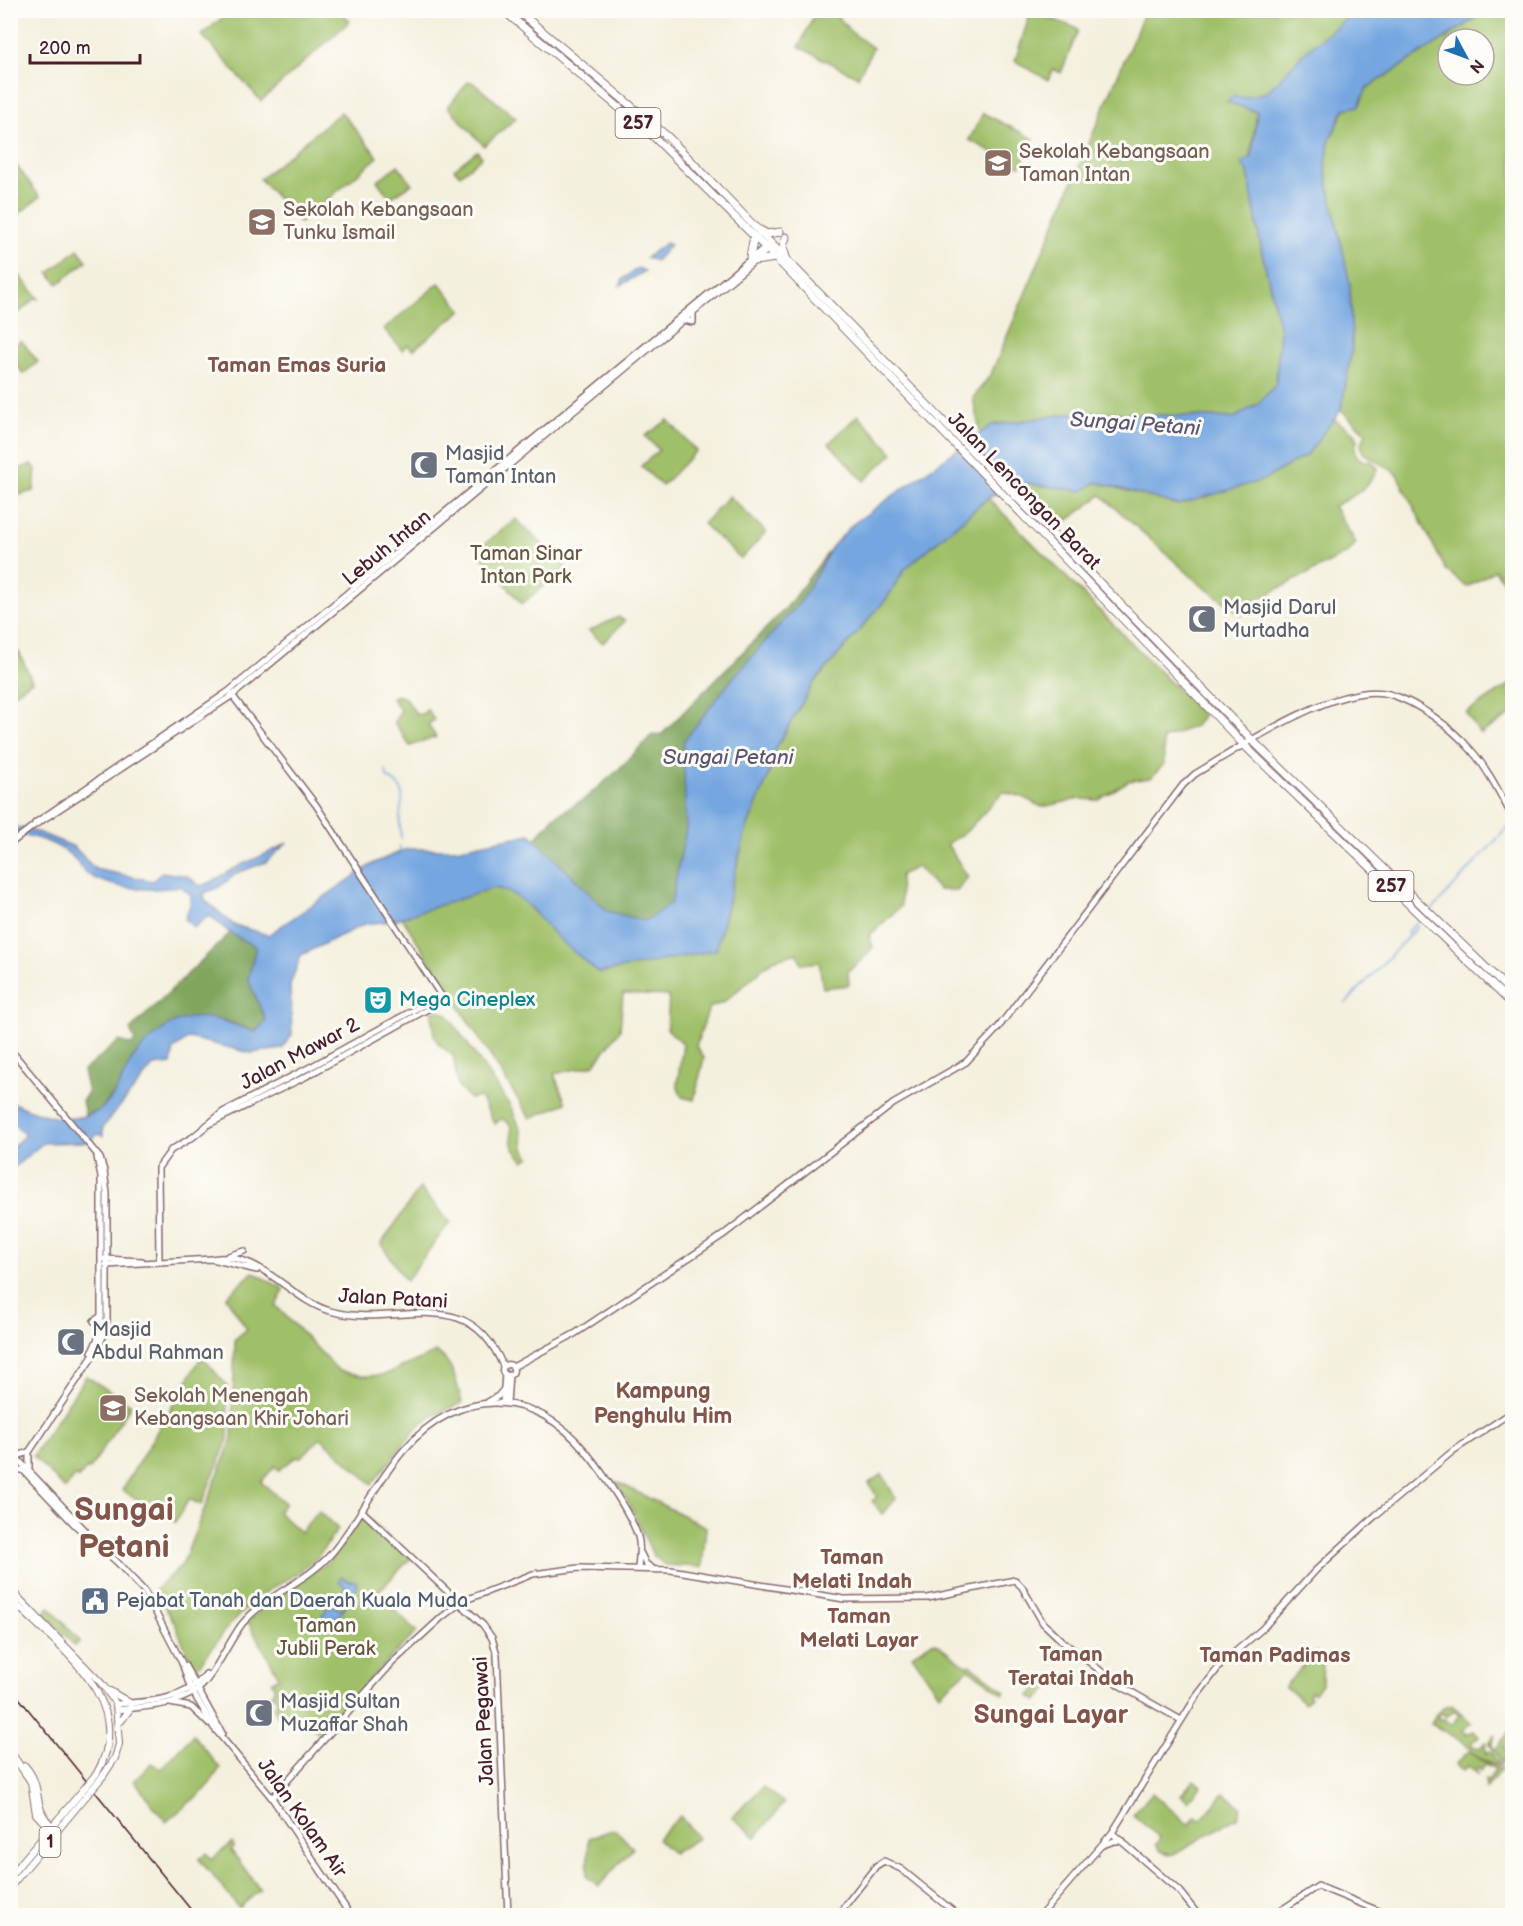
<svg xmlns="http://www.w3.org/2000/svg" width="1523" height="1926" font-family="'Balsamiq Sans',sans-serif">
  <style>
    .green { fill: #9fbf68; stroke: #746f4a; stroke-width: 1.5; fill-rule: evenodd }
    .forest { fill: #7fa65c; stroke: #646244; stroke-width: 1.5 }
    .water { fill: #75a6e0; stroke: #606286; stroke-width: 1.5 }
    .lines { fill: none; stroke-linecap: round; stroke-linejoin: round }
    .stream { stroke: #75a6e0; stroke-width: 1.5 }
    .secondary-casing { stroke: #86686a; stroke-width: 8 }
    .primary-casing { stroke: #86686a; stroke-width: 8 }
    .highway-casing { stroke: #86686a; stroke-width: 9 }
    .secondary { stroke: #fff; stroke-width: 5 }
    .primary { stroke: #fff; stroke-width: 6 }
    .highway { stroke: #fff; stroke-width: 7 }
    .rail { stroke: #4a1f2b; stroke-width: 1.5 }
    .primary-bridge-casing { stroke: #86686a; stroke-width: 8; stroke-linecap: butt }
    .primary-bridge { stroke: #fff; stroke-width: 6 }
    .labels { text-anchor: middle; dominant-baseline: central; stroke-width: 6; stroke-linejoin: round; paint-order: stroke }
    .shield { fill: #fdfcf7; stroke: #806168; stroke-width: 1.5 }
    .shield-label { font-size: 18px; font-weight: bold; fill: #4a1f2b }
    .education-label { font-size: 20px; fill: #785e54; stroke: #fdfcf7; text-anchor: start }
    .worship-label { font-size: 20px; fill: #5b616d; stroke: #fdfcf7; text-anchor: start }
    .street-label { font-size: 20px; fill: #4a1f2b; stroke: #fdfcf7 }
    .park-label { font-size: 20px; fill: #685740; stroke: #fdfcf7 }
    .culture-label { font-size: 20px; fill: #0d838f; stroke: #fdfcf7; text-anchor: start }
    .service-label { font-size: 20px; fill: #4e5e75; stroke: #fdfcf7; text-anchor: start }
    .neighbourhood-label { font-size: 21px; font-weight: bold; fill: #82544a; stroke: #fdfcf7 }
    .water-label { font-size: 21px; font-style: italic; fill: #5b5573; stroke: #fdfcf7 }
    .quarter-label { font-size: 22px; font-weight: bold; fill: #82544a; stroke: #fdfcf7 }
    .district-label { font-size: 26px; font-weight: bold; fill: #82544a; stroke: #fdfcf7 }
    .town-label { font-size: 32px; font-weight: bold; fill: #82544a; stroke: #fdfcf7 }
  </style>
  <rect width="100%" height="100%" fill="#fdfcf7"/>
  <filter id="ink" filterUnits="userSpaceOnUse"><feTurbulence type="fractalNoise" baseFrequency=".0167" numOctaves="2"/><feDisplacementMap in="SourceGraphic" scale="12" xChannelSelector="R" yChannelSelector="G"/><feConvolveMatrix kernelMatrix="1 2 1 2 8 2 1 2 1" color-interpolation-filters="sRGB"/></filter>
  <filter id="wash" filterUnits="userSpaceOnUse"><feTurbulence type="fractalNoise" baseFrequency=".008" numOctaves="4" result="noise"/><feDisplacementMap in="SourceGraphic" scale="24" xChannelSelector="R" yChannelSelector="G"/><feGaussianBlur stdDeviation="1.35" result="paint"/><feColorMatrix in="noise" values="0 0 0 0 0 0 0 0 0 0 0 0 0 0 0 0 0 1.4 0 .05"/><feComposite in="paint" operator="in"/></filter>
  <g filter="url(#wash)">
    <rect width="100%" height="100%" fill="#f4f0de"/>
    <g class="green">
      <path d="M832 10 850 31 873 48 858 77 799 47 816 11Z"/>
      <path d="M230 11H340L350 21 261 101 202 35Z"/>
      <path d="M1031 11 1076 28 1078 31 1061 73 1053 69 1048 80 1015 61Z"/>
      <path d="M1145 11H1356L1306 51 1267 92 1228 102 1257 112 1248 172 1262 253 1280 329 1276 384 1258 404 1234 418 1082 412 992 425 980 433 973 398 991 374Z"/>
      <path d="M1487 11H1512V595L1495 570 1467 587 1446 570 1396 473 1363 453 1361 444 1366 433 1341 410 1352 348 1350 285 1325 169 1329 142 1345 109 1359 106 1367 88ZM1448 39H1484V75H1448Z"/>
      <path d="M468 82H472L516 118 484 146 448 107Z"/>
      <path d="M341 112 378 157 300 223 260 179Z"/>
      <path d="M983 113 1034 139 1020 166 969 140Z"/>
      <path d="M477 151 482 157 460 175 454 169Z"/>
      <path d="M11 158 40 197 11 220Z"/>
      <path d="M398 165 412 184 390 198 377 181Z"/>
      <path d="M78 249 87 261 58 284 49 273Z"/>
      <path d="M11 265 39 299 36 298 15 316 11 311Z"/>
      <path d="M439 283 462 310 413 350 408 345 402 350 384 329Z"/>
      <path d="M21 340 38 362 23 374 11 357V348Z"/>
      <path d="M858 415 893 453 864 481 829 443Z"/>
      <path d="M1334 419 1355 433 1358 440 1355 445 1356 455 1363 461H1371L1378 468C1369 489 1354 496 1334 506L1356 543 1348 553 1245 606 1242 615 1201 585 1101 495 1057 529 1023 483 1082 491 1096 482 1178 505 1307 455Z"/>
      <path d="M668 420 696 451 662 486 641 466 659 450 645 436Z"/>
      <path d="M32 464 36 469 34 491 11 497V472Z"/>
      <path d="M729 496 766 532 741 559 703 524Z"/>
      <path d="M988 498 1203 715 1195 726 1163 739 1164 764 1151 778 1128 781 1099 800 1079 799 1042 807 1020 796 1003 792 966 832 947 844 968 877 957 891 939 890 917 867 900 875 901 906 869 936 873 947 863 959 848 971 849 985 823 988 819 962 801 964 797 953 773 960 724 1002 709 1008 696 1046 704 1058 694 1100 682 1097 677 1085 683 1044 667 1029 669 996 623 994 620 1030 594 1065 554 1074 566 1103 530 1118 401 916 494 888C523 892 537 915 555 935L716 950 745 833 768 777 776 748 813 684 887 598 905 569Z"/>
      <path d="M516 519 566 567 522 604 477 550Z"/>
      <path d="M618 617 625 621 603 643 589 631Z"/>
      <path d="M19 652 32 681 11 696V659Z"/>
      <path d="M1512 683V714L1480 734 1466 713Z"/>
      <path d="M397 695 405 698 417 715 424 713 427 709 434 720 428 725 436 737 410 746 394 722 401 711 392 698Z"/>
      <path d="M437 1010 447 1014 510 1105 521 1130 524 1148 530 1157 524 1161C520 1156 513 1150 512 1144 510 1133 515 1123 501 1119L495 1124 480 1097 470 1099 458 1087 453 1055C431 1041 433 1036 432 1011Z"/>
      <path d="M420 1188 450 1222 406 1281 381 1244Z"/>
      <path d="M253 1272 284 1289 276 1306 339 1371 364 1376 384 1375 436 1352C454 1362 457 1385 462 1403L431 1417 417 1428 372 1484 321 1438 301 1457H296L279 1470 275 1466 261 1482 285 1503 278 1512 300 1532 319 1511 338 1529 316 1559 295 1575 264 1593 231 1623 195 1671 175 1624 155 1590 182 1565 232 1439 235 1339 247 1329 226 1297Z"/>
      <path d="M202 1356 227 1386 228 1439 201 1505 189 1499 175 1522 122 1490Z"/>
      <path d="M86 1376 131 1405 90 1469 88 1468 78 1478 75 1476 65 1489 33 1456Z"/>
      <path d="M882 1474 896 1499 882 1514 872 1501 877 1497 869 1483Z"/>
      <path d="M615 1481 706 1527 702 1567 665 1565 653 1555 629 1503Z"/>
      <path d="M364 1518 370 1520 411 1558 377 1593 417 1632 379 1669 321 1735 300 1717 281 1722 273 1706 278 1702 272 1692 275 1689 271 1682 279 1677 248 1622 260 1610 328 1562 359 1521Z"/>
      <path d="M49 1607 80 1641 75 1646 44 1613Z"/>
      <path d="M931 1643H936L967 1666 971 1665 1005 1691 1003 1694 969 1669 939 1694 912 1655Z"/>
      <path d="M1316 1652 1323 1658 1322 1684 1314 1694 1311 1691 1308 1695 1310 1698 1304 1703 1285 1686Z"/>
      <path d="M1047 1676 1054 1683 1037 1701 1030 1696Z"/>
      <path d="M1447 1705 1450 1707 1452 1705 1472 1723 1463 1730 1466 1734 1474 1731 1479 1737 1472 1742V1746L1480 1748 1485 1742 1486 1753 1490 1751 1501 1766 1481 1759 1461 1741 1431 1724 1436 1714ZM1454 1710 1459 1715 1452 1725 1445 1719 1446 1717 1443 1720 1438 1717 1441 1713 1447 1716Z"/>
      <path d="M1512 1729V1741L1510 1740 1503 1748 1509 1753 1512 1748V1766L1505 1769 1507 1757 1502 1763 1488 1743 1496 1735 1491 1746 1494 1750Z"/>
      <path d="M193 1735 220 1768 206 1789 166 1822 134 1781 152 1763 161 1769Z"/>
      <path d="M1469 1751 1481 1760 1501 1769 1486 1789 1485 1780 1488 1781 1495 1769 1485 1764 1481 1771 1478 1768 1476 1770 1477 1775 1468 1766 1463 1771 1456 1764Z"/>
      <path d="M1194 1780 1201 1786 1188 1801 1181 1795Z"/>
      <path d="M763 1787 784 1803 756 1837 732 1817Z"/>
      <path d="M1152 1793 1189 1825 1196 1816 1201 1820 1224 1793 1241 1807 1238 1817 1172 1855 1161 1851 1156 1845 1160 1838 1133 1815Z"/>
      <path d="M680 1816 698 1838 673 1853 657 1839Z"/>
      <path d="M615 1829 633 1848 599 1886 587 1877 589 1838Z"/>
      <path d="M232 1843 234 1846 231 1850 260 1890 239 1908 199 1859 206 1853 212 1859Z"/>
    </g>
    <g class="forest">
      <path d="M853 524 685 789 686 830 671 903 645 928 601 916 535 856V839L555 816 583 800 617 771 652 735 662 734 786 608 832 547Z"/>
      <path d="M230 933 256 947 248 979 266 1021 255 1032 221 1019 134 1056 115 1092 100 1110 85 1115 82 1101 88 1093 83 1071 119 1041 132 1045 135 1041 130 1030Z"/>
    </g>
    <g class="water">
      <path d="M1356 11H1487L1367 88 1359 106 1344 109 1329 142 1325 169 1350 284 1352 348 1341 410 1307 455 1263 480 1178 505 1097 482 1082 491 1023 483 988 498 905 569 887 598 813 684 776 748 768 777 745 833 716 950 599 973C585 961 570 949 556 936 536 916 524 893 494 888L391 921 365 924 301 955 290 985 292 1035 282 1049 251 1053 189 1038 174 1049 171 1064 153 1066 103 1127V1136L98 1134 89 1142 43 1143 11 1170V1148L25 1135 11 1122V1102C37 1114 71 1127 99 1110 113 1102 122 1079 129 1065 134 1055 141 1048 150 1040 185 1006 213 1016 255 1032L266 1021 248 979 256 947 230 933 209 915 194 928 185 919 190 905 191 895 180 886C152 892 110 890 86 873 81 869 78 862 74 858 57 842 32 836 11 832V826L40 833 74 847 95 869 153 881 162 872 187 876 200 886C216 882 225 873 239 866 255 858 271 853 287 843L266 862 237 873 219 887 204 893 205 900 234 925 268 935 374 863 407 849H456L530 834 607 911 645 921 671 903 686 830 683 742 733 678 801 601 832 547 853 524 992 425 1082 412 1234 418 1258 404 1276 384 1280 329 1262 253 1248 172 1241 163 1252 157 1257 112 1227 102 1234 95 1243 98 1267 92 1306 51Z"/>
      <path d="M666 243 670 245 656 261 646 258Z"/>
      <path d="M638 268 645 271 620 286 623 279Z"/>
      <path d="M341 1576 349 1581H356L357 1588C349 1599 342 1623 325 1620L322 1616 326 1609 333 1605 341 1610 345 1606 343 1596 345 1587 339 1581Z"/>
    </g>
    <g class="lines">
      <g class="stream">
        <path d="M386 770 387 777C410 791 401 796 400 818 399 824 401 831 401 838"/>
        <path d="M400 854V846"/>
        <path d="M1431 911 1509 826"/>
        <path d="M1409 934 1407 932 1418 921"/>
        <path d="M1346 1003 1418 926"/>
      </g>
    </g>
  </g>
  <g filter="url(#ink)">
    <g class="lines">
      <g class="secondary-casing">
        <g id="secondary">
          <path d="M682 320 693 322V311"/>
          <path d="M35 823 229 691 770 243"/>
          <path d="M10 844 32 827 233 695 770 248"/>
          <path d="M10 1049 100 1158 104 1171 107 1193V1328L97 1350 29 1452V1468"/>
          <path d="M207 1125 303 1078 444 1000 316 805 232 695"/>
          <path d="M228 1256 244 1251"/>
          <path d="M105 1259 142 1261"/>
          <path d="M212 1259C260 1249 288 1299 330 1311 397 1330 467 1280 503 1366"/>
          <path d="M159 1260 158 1168 171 1150 193 1137 223 1112 314 1065 441 995"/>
          <path d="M106 1265 212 1259 257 1270"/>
          <path d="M94 1321 101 1316"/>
          <path d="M92 1352 101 1331V1177L97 1157"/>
          <circle cx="508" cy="1370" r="5.5"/>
          <path d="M513 1367 576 1333 723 1235 893 1104 966 1062 997 1029 1183 785 1195 774C1239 748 1338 681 1389 694 1418 702 1452 728 1471 750 1488 769 1500 794 1512 816"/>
          <path d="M488 1402 498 1396 504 1389"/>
          <path d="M503 1402 505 1374"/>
          <path d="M507 1403 509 1375"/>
          <path d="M10 1451 85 1530"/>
          <path d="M12 1470H23L75 1525 117 1562 145 1592 182 1663 190 1687 214 1728 272 1798 351 1916"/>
          <path d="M12 1471 15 1462 13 1453 21 1455 28 1452"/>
          <path d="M361 1510 483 1625 492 1638 497 1655 508 1916"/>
          <path d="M640 1552 646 1564 652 1568"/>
          <path d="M185 1666 222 1733"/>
          <path d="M170 1703 191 1707 208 1723"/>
          <path d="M116 1704C146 1702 186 1701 206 1674"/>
          <path d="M118 1710C145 1706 172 1707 196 1691 212 1680 229 1641 242 1624 267 1594 306 1582 331 1554 358 1522 376 1482 404 1450 458 1387 534 1387 586 1452 601 1470 635 1519 639 1541 640 1550 639 1559 638 1568"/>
          <path d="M272 1798 392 1663 442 1617 463 1601 533 1574 579 1568 671 1570 844 1599 928 1598 1015 1580 1022 1587 1043 1623 1063 1642 1119 1685 1181 1720"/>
          <path d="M1112 1833 1179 1891 1199 1916"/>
          <path d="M1103 1845 1114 1841H1123"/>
          <path d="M837 1916 876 1866 884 1861 901 1869 959 1916"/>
          <path d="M1040 1916 1112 1833 1196 1697 1222 1663 1262 1629 1316 1570 1376 1515 1453 1451 1512 1412"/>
          <path d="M1272 1916 1318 1886 1391 1916"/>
        </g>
      </g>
      <g class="primary-casing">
        <g id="primary">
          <path d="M10 1589 102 1684 116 1704 119 1744 115 1758 103 1776"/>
          <path d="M10 1598C56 1646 139 1699 97 1773"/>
          <path d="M110 1691 130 1703"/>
          <path d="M121 1721 131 1708"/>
          <path d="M10 1751 31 1782 36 1814 50 1829"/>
          <path d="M25 1766C44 1787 31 1807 52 1826"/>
          <path d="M10 1876 82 1791"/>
          <path d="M10 1887 87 1795"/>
        </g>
      </g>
      <g class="highway-casing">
        <g id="highway">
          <path d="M503 10 654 137 768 250 1245 746 1512 1004"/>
          <path d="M517 10 668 137 1253 741 1512 993"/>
          <path d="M760 230 767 234 780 232"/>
          <path d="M786 237 783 247 786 257"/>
          <path d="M750 257 754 236"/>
          <path d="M754 261 776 258"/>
        </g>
      </g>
      <use href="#secondary" class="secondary"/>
      <use href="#primary" class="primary"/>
      <use href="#highway" class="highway"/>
      <path class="rail" d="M10 1687 196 1916"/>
      <g class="primary-bridge-casing">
        <g id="primary-bridge">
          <path d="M82 1791 97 1773"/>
          <path d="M87 1795 103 1776"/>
        </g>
      </g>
      <use href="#primary-bridge" class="primary-bridge"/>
    </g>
  </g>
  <defs>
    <g id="school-square" transform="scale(1.5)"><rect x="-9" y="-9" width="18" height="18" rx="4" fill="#8d6e63" stroke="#fdfcf7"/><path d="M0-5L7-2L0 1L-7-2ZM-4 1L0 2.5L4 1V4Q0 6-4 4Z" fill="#fff"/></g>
    <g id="mosque-square" transform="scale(1.5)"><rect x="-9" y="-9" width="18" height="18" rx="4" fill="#6b7280" stroke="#fdfcf7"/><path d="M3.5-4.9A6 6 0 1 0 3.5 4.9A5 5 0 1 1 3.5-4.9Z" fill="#fff"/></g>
    <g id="theatre-square" transform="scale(1.5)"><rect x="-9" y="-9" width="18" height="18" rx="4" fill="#0f9aa8" stroke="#fdfcf7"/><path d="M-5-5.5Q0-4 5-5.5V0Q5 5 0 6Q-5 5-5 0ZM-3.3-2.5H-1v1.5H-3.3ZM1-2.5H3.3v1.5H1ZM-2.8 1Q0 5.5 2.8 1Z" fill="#fff"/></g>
    <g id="civic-square" transform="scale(1.5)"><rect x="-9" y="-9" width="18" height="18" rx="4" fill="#5c6f8a" stroke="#fdfcf7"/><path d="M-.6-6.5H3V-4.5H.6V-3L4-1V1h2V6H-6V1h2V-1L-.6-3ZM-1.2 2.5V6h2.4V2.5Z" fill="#fff"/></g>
  </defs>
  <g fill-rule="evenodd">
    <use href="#school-square" x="998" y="163"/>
    <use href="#school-square" x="262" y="222"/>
    <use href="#mosque-square" x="424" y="465"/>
    <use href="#mosque-square" x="1202" y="619"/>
    <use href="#theatre-square" x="378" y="1000"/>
    <use href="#mosque-square" x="71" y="1342"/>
    <use href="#school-square" x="113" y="1408"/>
    <use href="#civic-square" x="95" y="1601"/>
    <use href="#mosque-square" x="259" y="1713"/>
  </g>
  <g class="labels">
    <g class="shield">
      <rect x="615.5" y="108" width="45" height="30" rx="4.5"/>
      <rect x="1368.5" y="871" width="45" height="30" rx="4.5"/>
      <rect x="39.5" y="1827" width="21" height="30" rx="4.5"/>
    </g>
    <g class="shield-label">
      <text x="638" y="123">257</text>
      <text x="1391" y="886">257</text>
      <text x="50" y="1842">1</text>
    </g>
    <g class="education-label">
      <text x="1019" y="152">Sekolah Kebangsaan<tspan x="1019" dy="23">Taman Intan</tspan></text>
      <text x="283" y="210">Sekolah Kebangsaan<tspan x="283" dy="23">Tunku Ismail</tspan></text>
      <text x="134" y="1396">Sekolah Menengah<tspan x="134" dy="23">Kebangsaan Khir Johari</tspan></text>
    </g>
    <g class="worship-label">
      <text x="445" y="454">Masjid<tspan x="445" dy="23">Taman Intan</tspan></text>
      <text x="1223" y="608">Masjid Darul<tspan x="1223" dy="23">Murtadha</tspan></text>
      <text x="92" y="1330">Masjid<tspan x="92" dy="23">Abdul Rahman</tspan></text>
      <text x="280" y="1702">Masjid Sultan<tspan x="280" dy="23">Muzaffar Shah</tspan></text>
    </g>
    <g class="street-label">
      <text transform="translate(1024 491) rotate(46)">Jalan Lencongan Barat</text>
      <text transform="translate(387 548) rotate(-39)">Lebuh Intan</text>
      <text transform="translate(300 1054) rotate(-28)">Jalan Mawar 2</text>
      <text transform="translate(393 1299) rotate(3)">Jalan Patani</text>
      <text transform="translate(484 1721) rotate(-93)">Jalan Pegawai</text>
      <text transform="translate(302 1818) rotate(55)">Jalan Kolam Air</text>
    </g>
    <g class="park-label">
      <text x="526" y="554">Taman Sinar<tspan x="526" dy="23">Intan Park</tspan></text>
      <text x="326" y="1626">Taman<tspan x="326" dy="23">Jubli Perak</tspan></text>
    </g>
    <g class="culture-label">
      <text x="399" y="1000">Mega Cineplex</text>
    </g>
    <g class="service-label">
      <text x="116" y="1601">Pejabat Tanah dan Daerah Kuala Muda</text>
    </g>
    <g class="neighbourhood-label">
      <text x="297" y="365">Taman Emas Suria</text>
      <text x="852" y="1557">Taman<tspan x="852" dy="24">Melati Indah</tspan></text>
      <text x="859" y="1616">Taman<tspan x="859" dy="24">Melati Layar</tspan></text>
      <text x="1071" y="1654">Taman<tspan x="1071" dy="24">Teratai Indah</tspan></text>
      <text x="1275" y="1655">Taman Padimas</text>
    </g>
    <g class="water-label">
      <text transform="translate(1135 424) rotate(4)">Sungai Petani</text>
      <text x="728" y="757">Sungai Petani</text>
    </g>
    <g class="quarter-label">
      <text x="663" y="1391">Kampung<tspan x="663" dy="25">Penghulu Him</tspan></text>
    </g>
    <g class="district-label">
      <text x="1051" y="1715">Sungai Layar</text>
    </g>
    <g class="town-label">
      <text x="124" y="1510">Sungai<tspan x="124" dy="37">Petani</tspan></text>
    </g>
  </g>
  <rect width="1523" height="1926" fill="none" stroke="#fdfcf7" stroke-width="36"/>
  <g transform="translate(1466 57) rotate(131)"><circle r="28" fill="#fdfcf7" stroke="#b5a4a5" stroke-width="1.5"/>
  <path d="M0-4.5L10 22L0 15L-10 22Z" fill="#1f6fb2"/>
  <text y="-9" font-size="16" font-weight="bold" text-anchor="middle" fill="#4a1f2b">N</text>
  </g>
  <path d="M30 54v9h110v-9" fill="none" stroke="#4a1f2b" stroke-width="3"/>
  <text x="39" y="54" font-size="18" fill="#4a1f2b" stroke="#fdfcf7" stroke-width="4.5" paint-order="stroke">200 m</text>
</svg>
